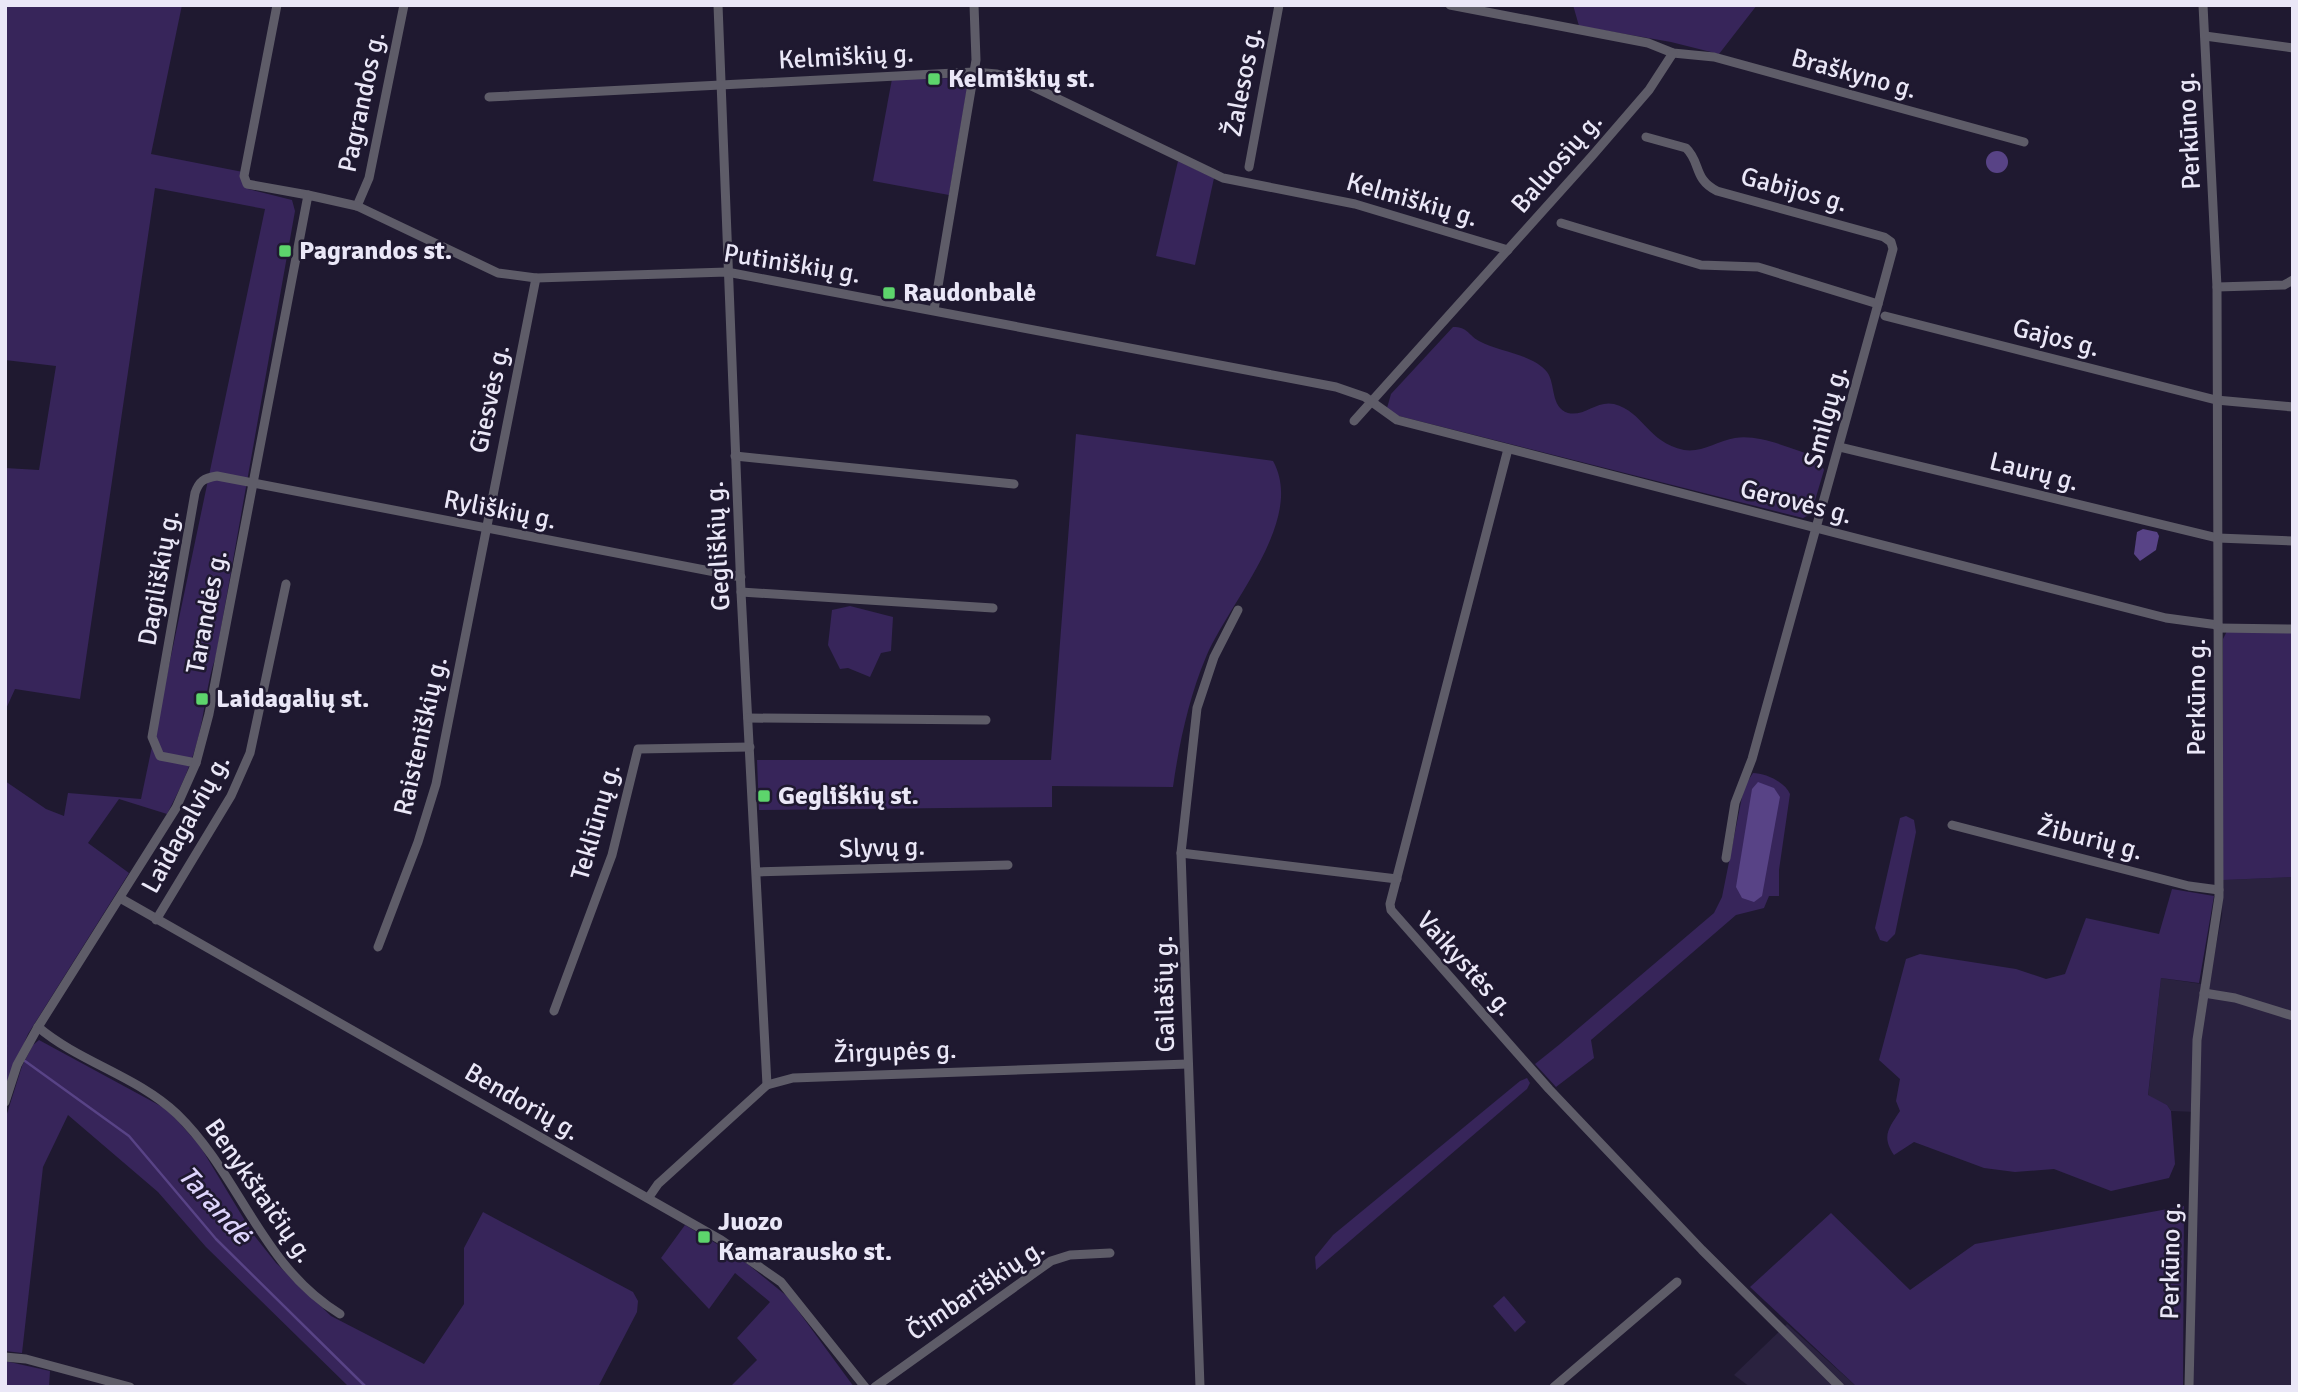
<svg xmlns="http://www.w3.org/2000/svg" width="2298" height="1392" font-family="Signika,sans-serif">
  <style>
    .built { fill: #2a223f }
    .green { fill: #37255a }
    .water { fill: #584386 }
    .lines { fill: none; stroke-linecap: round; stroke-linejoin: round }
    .stream { stroke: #584386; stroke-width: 2.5 }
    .minor { stroke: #5e5c68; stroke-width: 9 }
    .poi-dot { fill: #5dd56c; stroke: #1f1930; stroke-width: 2.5 }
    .labels { text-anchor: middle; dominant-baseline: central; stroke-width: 5; stroke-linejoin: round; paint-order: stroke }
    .street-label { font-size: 26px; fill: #eae7f7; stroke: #1f1930 }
    .poi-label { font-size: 26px; font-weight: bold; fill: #eae7f7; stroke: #1f1930; text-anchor: start }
    .water-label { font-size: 28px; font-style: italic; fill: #ddd4fc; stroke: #1f1930 }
  </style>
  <rect width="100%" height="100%" fill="#1f1930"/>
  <g class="built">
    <path d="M2293 877V1387H2193L2197 1112 2171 1111 2167 1105 2148 1096 2161 978 2208 985 2222 916 2223 880Z"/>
    <path d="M1787 1324 1857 1387H1750L1734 1375Z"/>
  </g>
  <g class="green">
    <path d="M5 5H182L151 154 248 173V189L292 200 295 211 216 656C206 684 205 714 197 742 190 768 179 791 167 814L119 799 88 843 129 873 28 1034 5 1088V781L46 809 64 816 68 793 141 799 265 209 155 188 80 699 15 689 5 711V468L39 470 56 366 5 360Z"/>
    <path d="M1573 5H1757L1719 54 1671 42 1579 26Z"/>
    <path d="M892 79 962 78 968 83 949 195 873 181Z"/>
    <path d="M1178 161 1214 178 1195 265 1156 256Z"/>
    <path d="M1453 327C1468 327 1468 335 1479 341 1499 352 1533 354 1547 372 1556 384 1550 407 1568 413 1584 417 1597 400 1614 404 1644 412 1647 442 1684 450 1701 453 1718 441 1735 438 1761 434 1793 450 1818 457L1824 470 1811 514 1803 518 1395 415 1387 408 1391 394Z"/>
    <path d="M1076 434 1273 461C1306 520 1229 602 1206 657 1189 697 1179 744 1173 787L1052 786V807L759 810 757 760H1051Z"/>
    <path d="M850 606 893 617 891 651 881 653 870 677 848 668 840 669 828 645 832 610Z"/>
    <path d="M2227 631 2293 632V877L2223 880V639Z"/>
    <path d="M1753 773C1765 773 1785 782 1790 794L1779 870V896H1769L1764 908 1736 915 1591 1040 1594 1058 1556 1087 1535 1064 1560 1044 1714 913 1722 897 1744 787Z"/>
    <path d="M1906 816 1914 820 1916 832 1895 934 1887 942 1880 940 1875 928 1900 818Z"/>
    <path d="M2172 889 2214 896 2199 983 2161 978 2148 1095 2167 1105 2171 1111 2175 1164 2169 1178 2111 1191 2054 1169 2015 1172 1984 1168 1914 1142 1894 1155C1881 1136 1889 1128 1900 1111L1896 1101 1900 1079 1879 1060 1906 959 1920 954 2016 969 2046 979 2065 974 2086 918 2159 934Z"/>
    <path d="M39 1040 168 1110 200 1146 253 1234 276 1263 331 1316 424 1364 464 1304V1248L483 1212 633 1292 638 1301 637 1312 598 1387H349L206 1247 158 1192 68 1115 43 1167 22 1353 5 1351V1120L22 1066 33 1045Z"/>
    <path d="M1527 1078 1530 1083 1527 1089 1316 1270 1315 1257 1333 1235 1520 1081Z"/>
    <path d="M2184 1206 2183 1387H1857L1750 1287 1831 1213 1910 1290 1975 1244Z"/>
    <path d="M685 1225 739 1257 788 1297 854 1387H730L757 1360 737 1338 770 1302 735 1273 709 1309 661 1258Z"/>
    <path d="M1504 1296 1526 1322 1515 1332 1493 1306Z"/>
    <path d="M5 1361 50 1371 49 1387H5Z"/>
  </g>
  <g class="water">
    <circle cx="1997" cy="162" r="11"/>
    <path d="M2143 529 2157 532 2159 536 2156 550 2140 561 2134 554 2137 532Z"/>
    <path d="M1758 782 1774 788 1780 797 1762 896 1754 902 1742 898 1736 887 1752 789Z"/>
  </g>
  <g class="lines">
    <g class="stream">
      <path d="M5 1045 6 1046"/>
      <path d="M25 1061 129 1136 216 1239 366 1387"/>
    </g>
    <g class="minor">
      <path d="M277 5 244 176 247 184 308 195"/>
      <path d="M718 5 741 592 767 1085"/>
      <path d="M1450 5 1648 43 1673 53 1714 57 2024 142"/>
      <path d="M2205 36 2293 48"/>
      <path d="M489 97 974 72 997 74 1021 81 1223 178 1355 204 1508 250"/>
      <path d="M1646 137 1686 148C1701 162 1693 179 1717 191L1884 237 1891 242 1893 249 1878 304"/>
      <path d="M1249 167 1279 5"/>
      <path d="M357 206 369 178 404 5"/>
      <path d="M1561 223 1701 265 1758 267 1878 304 1752 759 1735 803 1726 858"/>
      <path d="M2217 287 2284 285 2293 280"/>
      <path d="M934 310 976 60 974 5"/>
      <path d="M1885 316 2216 400 2293 407"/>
      <path d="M1354 421 1592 156 1649 90 1673 53"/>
      <path d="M1840 447 2218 538 2293 541"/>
      <path d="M1508 449 1390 904 1391 910 1549 1089 1702 1250 1840 1387"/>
      <path d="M735 456 1014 484"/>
      <path d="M741 592 993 608"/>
      <path d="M2218 628 2293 629"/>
      <path d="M748 718 986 720"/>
      <path d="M196 763 160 756 152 737 195 493C199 481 204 478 217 476L741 577"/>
      <path d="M1952 825 2189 886 2219 890"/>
      <path d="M1181 853 1397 879"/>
      <path d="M757 872 1008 865"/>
      <path d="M120 898 721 1240 781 1282 865 1387"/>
      <path d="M156 920 231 796 250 753 286 584"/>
      <path d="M378 947 418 842 436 784 536 278"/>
      <path d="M2204 993 2235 998 2293 1016"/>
      <path d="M554 1011 612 855 638 749 750 747"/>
      <path d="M38 1027C79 1062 137 1076 177 1114 240 1175 261 1266 340 1314"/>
      <path d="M5 1102 17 1065 38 1027 176 808 196 763 209 714 308 195 357 206 498 273 536 278 727 272 1336 387 1365 397 1397 420 2166 618 2218 625"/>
      <path d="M649 1197 658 1184 767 1085 793 1078 1188 1064"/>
      <path d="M5 1357 26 1359 130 1387"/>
      <path d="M875 1387 1051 1261 1070 1255 1110 1253"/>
      <path d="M1200 1387 1181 853 1197 708 1214 657 1238 610"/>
      <path d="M1554 1387 1677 1282"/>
      <path d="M2189 1387 2197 1040 2219 897 2217 287 2203 5"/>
    </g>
  </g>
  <g class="poi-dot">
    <rect x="927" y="72" width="14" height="14" rx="3.5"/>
    <rect x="278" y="244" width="14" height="14" rx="3.5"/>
    <rect x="882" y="286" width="14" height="14" rx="3.5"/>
    <rect x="195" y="692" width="14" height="14" rx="3.5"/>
    <rect x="757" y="789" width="14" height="14" rx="3.5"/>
    <rect x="697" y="1230" width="14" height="14" rx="3.5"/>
  </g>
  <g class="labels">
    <g class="street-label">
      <text transform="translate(846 57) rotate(-3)">Kelmiškių g.</text>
      <text transform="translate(1854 74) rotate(15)">Braškyno g.</text>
      <text transform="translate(1243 82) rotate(-79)">Žalesos g.</text>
      <text transform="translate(362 102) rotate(-78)">Pagrandos g.</text>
      <text transform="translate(2189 131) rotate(-93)">Perkūno g.</text>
      <text transform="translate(1557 163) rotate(-49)">Baluosių g.</text>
      <text transform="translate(1794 190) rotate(15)">Gabijos g.</text>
      <text transform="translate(1412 200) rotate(16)">Kelmiškių g.</text>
      <text transform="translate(792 264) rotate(9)">Putiniškių g.</text>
      <text transform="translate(2056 338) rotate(14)">Gajos g.</text>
      <text transform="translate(490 399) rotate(-78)">Giesvės g.</text>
      <text transform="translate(1826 417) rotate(-75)">Smilgų g.</text>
      <text transform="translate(2034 472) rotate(14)">Laurų g.</text>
      <text transform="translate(1796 502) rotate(14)">Gerovės g.</text>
      <text transform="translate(500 510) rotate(11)">Ryliškių g.</text>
      <text transform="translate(718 546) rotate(-93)">Gegliškių g.</text>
      <text transform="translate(159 578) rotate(-80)">Dagiliškių g.</text>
      <text transform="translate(207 612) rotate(-79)">Tarandės g.</text>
      <text transform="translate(2197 697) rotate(-90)">Perkūno g.</text>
      <text transform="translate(421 736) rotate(-77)">Raisteniškių g.</text>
      <text transform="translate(596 822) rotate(-74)">Tekliūnų g.</text>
      <text transform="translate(186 824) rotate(-61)">Laidagalvių g.</text>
      <text transform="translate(2090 839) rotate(14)">Žiburių g.</text>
      <text transform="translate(882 848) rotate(-2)">Slyvų g.</text>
      <text transform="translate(1465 964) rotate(48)">Vaikystės g.</text>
      <text transform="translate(1165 994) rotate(-91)">Gailašių g.</text>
      <text transform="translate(895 1052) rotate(-2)">Žirgupės g.</text>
      <text transform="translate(522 1102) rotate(30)">Bendorių g.</text>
      <text transform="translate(259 1191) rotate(55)">Benykštaičių g.</text>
      <text transform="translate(2171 1261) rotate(-89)">Perkūno g.</text>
      <text transform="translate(976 1290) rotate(-34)">Čimbariškių g.</text>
    </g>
    <g class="poi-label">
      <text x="948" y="79">Kelmiškių st.</text>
      <text x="299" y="251">Pagrandos st.</text>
      <text x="903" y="293">Raudonbalė</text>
      <text x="216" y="699">Laidagalių st.</text>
      <text x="778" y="796">Gegliškių st.</text>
      <text x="718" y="1222">Juozo<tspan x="718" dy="30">Kamarausko st.</tspan></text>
    </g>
    <g class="water-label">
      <text transform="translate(215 1205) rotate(48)">Tarandė</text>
    </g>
  </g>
  <rect width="2298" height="1392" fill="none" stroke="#eae7f7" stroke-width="14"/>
</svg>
